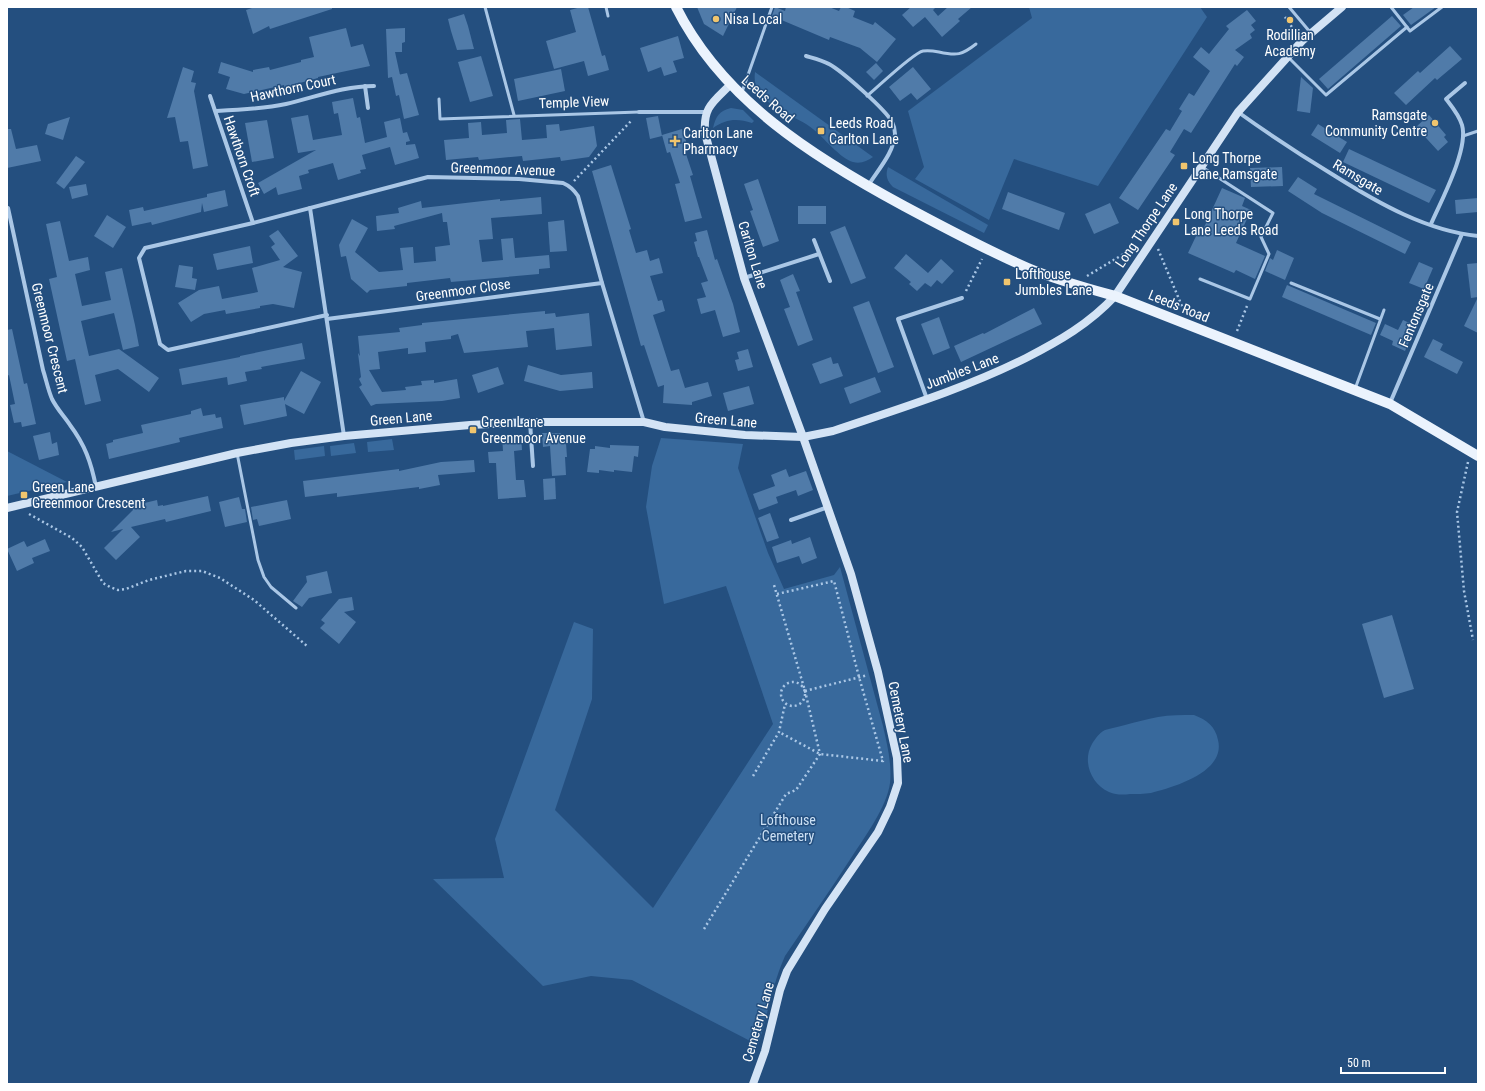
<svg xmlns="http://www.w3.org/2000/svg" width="1485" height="1091" font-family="'Roboto Condensed',sans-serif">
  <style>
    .green { fill: #38699c }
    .building { fill: #507ba9 }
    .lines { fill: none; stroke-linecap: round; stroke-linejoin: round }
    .path { stroke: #aac7e6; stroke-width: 2.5; stroke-dasharray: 2 3; stroke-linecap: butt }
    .lane { stroke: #aac7e6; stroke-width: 3 }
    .street { stroke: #aac7e6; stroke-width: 4 }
    .secondary { stroke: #d3e3f5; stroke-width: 8 }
    .primary { stroke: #ebf3fd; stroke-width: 10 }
    .poi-dot { fill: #f0c56e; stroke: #244f7f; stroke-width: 1.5 }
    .labels { text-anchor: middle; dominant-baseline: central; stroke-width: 3; stroke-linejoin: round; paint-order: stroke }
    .poi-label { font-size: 14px; fill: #fff; stroke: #244f7f; text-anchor: start }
    .street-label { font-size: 14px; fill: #fff; stroke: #244f7f }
    .park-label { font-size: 14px; fill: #cde1f5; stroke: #244f7f }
  </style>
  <rect width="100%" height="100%" fill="#244f7f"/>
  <g class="green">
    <path d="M1029 7H1200L1207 17 1098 186 1014 159 989 220 915 179 924 167 908 111 1032 18Z"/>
    <path d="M755 72 873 157C867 161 861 164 853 162 841 159 823 137 813 129 795 115 774 112 760 93 755 87 754 80 755 72Z"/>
    <path d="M731 108 743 110 754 121 752 123C737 118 726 119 713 128 716 116 719 111 731 108Z"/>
    <path d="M888 167 988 225 984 233 893 187C887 181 885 175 888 167Z"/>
    <path d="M661 438 743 444 738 468 768 553 784 589 834 575 840 567 883 726C887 744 892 763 890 783 887 807 864 838 851 858 830 891 807 923 785 956 772 985 768 1015 758 1045L632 980 591 976 543 986 433 879 504 878 495 839 574 622 593 629 592 699 555 810 653 908 773 724 726 586 664 604 646 507 652 466Z"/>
    <path d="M392 439 394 450 368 452 367 442Z"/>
    <path d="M354 443 356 453 331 456 330 446Z"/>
    <path d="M324 446 325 456 295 460 294 450Z"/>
    <path d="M7 451 67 482 7 496Z"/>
    <path d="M1194 715C1207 720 1215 726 1218 740 1226 772 1174 787 1151 793 1144 794 1137 794 1130 794 1123 795 1116 795 1109 792 1091 784 1082 761 1092 744 1095 739 1099 733 1105 730 1111 728 1119 727 1125 725 1136 722 1147 719 1158 717 1170 715 1182 715 1194 715Z"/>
  </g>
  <g class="building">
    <path d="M255 7H332V9L270 29 269 26 253 34 246 10Z"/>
    <path d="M581 7H588L602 56 605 55 609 70 588 76 584 61 554 69 546 41 576 32 570 10Z"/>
    <path d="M697 7H737L723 36 704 24Z"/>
    <path d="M775 7 785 11 786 7H829L839 11 841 7H846L855 11 853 17 873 25 875 22 896 39 877 62 860 48 830 37 829 40 772 16Z"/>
    <path d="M911 7H936L933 10 938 16 948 7H972L958 19 960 21 942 37 925 17 913 27 902 15Z"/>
    <path d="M1414 7H1436L1411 25 1403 15Z"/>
    <path d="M1247 10 1256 21 1251 25 1255 30 1250 34 1252 38 1235 50 1244 57 1237 66 1235 64 1191 133 1184 129 1170 152 1175 155 1138 210 1119 198 1166 129 1170 131 1182 111 1179 109 1189 93 1194 96 1210 71 1193 57 1201 47 1209 54 1229 29 1226 26Z"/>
    <path d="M464 14 468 26 474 49 457 50 451 31 448 19Z"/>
    <path d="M1392 16 1401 26 1328 89 1319 79Z"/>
    <path d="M346 28 351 47 363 44 370 66 318 77V78L296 84 297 86 285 89 284 85 244 94 226 89 230 77 218 73 221 62 253 72V70L269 67 270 70 301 62V60L314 57 309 37Z"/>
    <path d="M405 28V42L402 43V52H395L400 75 393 76 407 73 419 115 404 119 399 95 396 96 392 77 388 78 386 29Z"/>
    <path d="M678 36 684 58 673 61 677 72 664 76 661 67 648 72 640 48Z"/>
    <path d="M1450 46 1462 59 1437 80 1435 78 1406 105 1394 93 1418 71 1420 73Z"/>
    <path d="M481 56 493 96 470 102 458 62Z"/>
    <path d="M876 63 883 71 874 80 866 72Z"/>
    <path d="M183 67 194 71 191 82 196 83 194 91 208 166 193 169 188 141 180 142 175 117 167 118Z"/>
    <path d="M913 67 931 89 917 100 911 93 900 101 889 87Z"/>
    <path d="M561 69 565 91 518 101 514 79Z"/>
    <path d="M1301 77 1313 88 1310 113 1297 111Z"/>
    <path d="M353 98 357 118 360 117 365 143 387 137 384 122 400 118 403 133 407 132 410 141 406 142V145L415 144 419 158 395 165 390 147 362 155 366 169 360 170 361 173 338 180 333 163 308 170 309 173 299 176 302 189 278 195 276 187 264 194 258 183 316 150 298 153 291 118 308 115 313 140 342 135 338 113 334 114 332 102Z"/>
    <path d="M1429 115 1446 135 1444 137 1448 142 1438 151 1416 127Z"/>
    <path d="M658 116 662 136 650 139 646 118Z"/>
    <path d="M70 117 63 140 45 134 48 124Z"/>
    <path d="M520 119 522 140 547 138 546 125 559 124 560 131 594 126 597 146 589 157 561 161 560 157 523 161 522 156 479 160 478 157 446 160 444 140 469 138 468 123 481 122 482 135 507 133 506 120Z"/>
    <path d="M267 120 274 158 252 162 245 123Z"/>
    <path d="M1318 124 1347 142 1340 153 1311 135Z"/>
    <path d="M7 129H11L16 149 37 145 41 161 7 168Z"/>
    <path d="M682 129 688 147 684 148 693 175 690 176 702 218 685 222 675 184 680 183 670 152 667 153 662 135Z"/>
    <path d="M1349 149 1436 190 1429 203 1343 162Z"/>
    <path d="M76 156 85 162 64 189 56 183Z"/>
    <path d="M611 165 631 229 629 230 636 253 647 250 650 261 659 258 663 273 650 276 658 301 662 300 665 311 653 315 671 371 679 369 685 388 708 382 712 396 692 402V405L663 403 664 385 658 387 644 345 641 346 592 171Z"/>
    <path d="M1282 167 1283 186 1251 187 1250 168Z"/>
    <path d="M1298 177 1317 189 1314 194 1411 242 1405 254 1322 213 1288 191Z"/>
    <path d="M758 179 779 241 763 247 750 211 753 210 744 184Z"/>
    <path d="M86 184 88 195 72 199 69 187Z"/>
    <path d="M1222 188 1245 198 1242 206 1251 210 1236 243 1265 256 1255 279 1236 270 1234 273 1188 253 1198 232 1201 234Z"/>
    <path d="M225 190 228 206 204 212 202 203 201 212 152 225 151 222 132 226 129 210 143 207 144 211 207 197V194Z"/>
    <path d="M1008 192 1065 213 1059 230 1002 209Z"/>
    <path d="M541 197 542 214 491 218 493 239 479 240 482 262 503 260 501 239 513 238 515 258 549 255 550 268 539 269V274L451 282 450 278 407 283V286L370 290 367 293 351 279 346 256 341 257 339 245 352 219 368 228 355 252 379 272 403 270 400 248 413 247 414 263 436 261 435 247 450 245 447 222H443L442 213 394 226 395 229 377 231 376 216 399 213 398 208 421 201 422 208 500 199V201Z"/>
    <path d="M1478 198V212L1456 214 1455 200Z"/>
    <path d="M1110 203 1119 223 1094 234 1085 214Z"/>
    <rect x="798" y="206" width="28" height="18"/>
    <path d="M107 215 126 227 113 248 94 236Z"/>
    <path d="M564 220 567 251 550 252 548 222Z"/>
    <path d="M60 221 69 261 88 257 90 270 75 274 82 306 111 300 105 272 122 268 135 325 139 346 123 350 114 313 81 321 89 356 119 349 159 378 149 392 118 369 95 375 101 401 85 405 75 359 67 361 49 279 57 277 46 224Z"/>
    <path d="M845 226 866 278 851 284 830 232Z"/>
    <path d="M278 230 298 256 283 267 302 272 294 308 273 304 260 306V308L226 314 225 310 204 314 191 322 178 303 199 290 219 286 222 299 258 292 252 268 280 260 271 247 275 244 269 236Z"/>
    <path d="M707 230 715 260 717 259 733 304 740 332 723 337 715 310 701 314 697 299 706 297 701 283 708 281 699 257H698L694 242 697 241 695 233Z"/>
    <path d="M250 246 253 263 217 270 213 254Z"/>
    <path d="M1277 250 1294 258 1285 280 1265 271 1270 258 1273 260Z"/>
    <path d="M906 254 928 273 941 259 954 271 942 284 937 280 931 287 925 283 917 291 909 284 911 282 894 268Z"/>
    <path d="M1419 262 1433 268 1424 289 1409 283Z"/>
    <path d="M1478 263V297L1471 298 1467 264Z"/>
    <path d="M179 265 193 267 192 278 197 279 195 290 175 287Z"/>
    <path d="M793 274 800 291 796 292 813 340 798 346 784 309 790 307 780 280Z"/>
    <path d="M1287 285 1376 323 1371 335 1282 297Z"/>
    <path d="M1478 297V333L1464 326Z"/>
    <path d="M869 301 894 367 878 373 853 307Z"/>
    <path d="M1034 308 1042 324 961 362 954 346 983 333 984 334Z"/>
    <path d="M545 311V314L555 313 556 317 589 313 592 346 556 350 554 328 546 329 526 331 528 347 464 353 458 334 451 336V339L425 342 426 352 408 354V348L378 352 380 369 369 370 382 392 406 390 405 387 422 385 421 381 434 380V383L457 379 460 398 442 401 376 404 371 406 359 387 362 385 359 379 361 377 358 353 360 356 358 336 400 332 399 328 422 325V323Z"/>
    <path d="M939 317 950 348 933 355 921 324Z"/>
    <path d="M1403 320 1416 326 1405 351 1392 345 1393 341 1380 335 1385 324 1398 330Z"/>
    <path d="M12 329 24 384 27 383 36 424 22 427 21 422 14 423 10 405 15 404 9 375 7 376V330Z"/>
    <path d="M1433 339 1443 344 1440 350 1463 362 1457 374 1424 357Z"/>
    <path d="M302 343 305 359 261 367 262 369 245 372 247 381 228 385 227 377 182 385 179 369 240 357V356Z"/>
    <path d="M748 349 753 367 738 371 735 360 739 359 737 352Z"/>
    <path d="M831 357 833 364 838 363 843 376 820 384 812 364Z"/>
    <path d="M528 365 561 375 592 372 593 388 560 391 524 381Z"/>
    <path d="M498 367 504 384 478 393 472 375Z"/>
    <path d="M301 371 321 382 304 414 285 404 287 416 244 425 240 405 284 397V401Z"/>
    <path d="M875 377 881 392 850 404 844 388Z"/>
    <path d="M749 386 754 404 728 411 723 393Z"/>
    <path d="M201 408 203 416 215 414 216 418 221 417 223 428 179 438 180 442 109 459 106 444 113 442V440L143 433 141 425 191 414V411Z"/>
    <path d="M50 432 52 444 57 442 59 455 39 460 33 436Z"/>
    <path d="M542 433H560L568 439 566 443 567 457H565L566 475 552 476 550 446 543 447Z"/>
    <path d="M521 435 522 450 514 451 516 480H524L526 497 498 499 496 463H489L488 452 503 451 502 436Z"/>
    <path d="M610 445 639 446 638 457 634 456 632 472 614 470V472L599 470V473L587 472 590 449H595V446L610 448Z"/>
    <path d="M474 460 475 472 438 475 440 485 419 489V487L337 497V493L305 497 303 481 399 469V471L441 462Z"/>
    <path d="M786 469 789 477 806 471 813 490 798 496 796 490 776 497 778 503 759 510 753 494 775 486 771 475Z"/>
    <path d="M555 478 556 499 544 500 543 479Z"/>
    <path d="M208 496 211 511 166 522 165 519 131 527 140 537 116 560 104 548 123 529 111 532 133 510 132 506 157 500 158 506 163 505V506Z"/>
    <path d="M239 497 242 509H245L247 522 225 527 219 502Z"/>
    <path d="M287 500 291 519 259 526 257 519 253 520 251 507Z"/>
    <path d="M770 513 779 538 767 542 758 518Z"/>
    <path d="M810 537 817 558 802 564 799 556 777 563 772 547 791 540 792 544Z"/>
    <path d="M45 539 50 551 32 558 34 563 17 571 7 549 24 541 27 547Z"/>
    <path d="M327 571 332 593 309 598 302 607 293 601 307 582 306 576Z"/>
    <path d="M352 597 354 610 344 612 356 622 339 644 320 628 325 623 321 620 339 599Z"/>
    <path d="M1392 615 1414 689 1384 698 1362 624Z"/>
  </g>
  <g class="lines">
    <g class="path">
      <path d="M1285 17 1296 33"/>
      <path d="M574 181 631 121"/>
      <path d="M1158 249 1184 311"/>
      <path d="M1087 276 1132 249"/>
      <path d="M966 291 982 259"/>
      <path d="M1237 331 1247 306"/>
      <path d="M1468 462 1457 512 1464 591 1473 640"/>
      <path d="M29 514 72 538 82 547 103 583 110 587 118 590 126 589 149 580 186 571H202L220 578 254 600 307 646"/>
      <path d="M777 594 834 581 859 677 883 761 820 754 779 732"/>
      <circle cx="793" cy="694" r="12"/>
      <path d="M805 691 868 675"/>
      <path d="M753 776 779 732 785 704"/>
      <path d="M704 929 786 794 796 790 820 754 805 691 774 585"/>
    </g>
    <g class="lane">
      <path d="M485 7 514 115"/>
      <path d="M606 7 608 16"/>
      <path d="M1289 7 1310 32"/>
      <path d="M1391 7 1410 31 1442 7"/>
      <path d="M1288 57 1326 95 1407 27"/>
      <path d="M742 92 772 7"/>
      <path d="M867 96C878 87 913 53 923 51 929 50 934 51 939 52 957 56 962 55 976 44"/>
      <path d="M439 99 440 119 639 112"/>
      <path d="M1463 136 1478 131"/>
      <path d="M1200 279 1250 299 1269 254 1261 237 1273 213 1202 167"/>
      <path d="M1291 283 1380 319"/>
      <path d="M1355 389 1384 310"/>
      <path d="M237 453 258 560 264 577 271 587 296 608"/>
    </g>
    <g class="street">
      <path d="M806 56C813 58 822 60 829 64 842 71 886 110 892 122 894 126 895 131 895 134 894 153 877 171 868 186"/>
      <path d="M365 86 368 108"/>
      <path d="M210 96 253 223"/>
      <path d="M216 111C239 110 263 109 286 104 316 97 344 86 374 86"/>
      <path d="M639 112H706"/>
      <path d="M1238 112C1270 135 1302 156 1335 176 1378 203 1427 231 1478 236"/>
      <path d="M8 208 43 370C46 379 48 390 52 399 57 409 64 416 70 425 85 445 91 462 96 487"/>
      <path d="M310 208 344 436"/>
      <path d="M1431 224C1441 201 1469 149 1462 125 1459 115 1453 108 1446 99L1465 83"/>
      <path d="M814 240 830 281"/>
      <path d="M744 278 819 254"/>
      <path d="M327 315 168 350 160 344 139 258 145 248 253 223 428 177 519 179 563 183C570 186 574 190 578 196L602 283 644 422"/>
      <path d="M327 319 602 283"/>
      <path d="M927 399 898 319 962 298"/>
      <path d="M1390 403 1462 234"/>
      <path d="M530 422 533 466"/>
      <path d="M791 520 828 507"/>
    </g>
    <g class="secondary">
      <path d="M730 85C713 102 703 107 705 133L744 278 803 437 851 574 878 672 897 758 898 783 890 807 878 832 825 909 787 971 780 990 765 1051 753 1084"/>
      <path d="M7 508 237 453 291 443 344 436 470 425 530 422H644L665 427 745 435 803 437 833 431C898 409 964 389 1026 358 1059 341 1089 324 1115 296L1238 112 1302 41 1342 7"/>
    </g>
    <path class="primary" d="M676 7C723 101 815 158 904 206 945 228 986 250 1028 268 1056 280 1086 288 1115 296L1390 404 1478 456"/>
  </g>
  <g class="poi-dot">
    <circle cx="716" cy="19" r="4"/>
    <circle cx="1290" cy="20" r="4"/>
    <circle cx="1435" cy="123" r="4"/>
    <rect x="817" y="127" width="8" height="8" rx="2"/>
    <path d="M673 135h4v4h4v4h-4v4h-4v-4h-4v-4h4z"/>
    <rect x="1180" y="162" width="8" height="8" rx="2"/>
    <rect x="1172" y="218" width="8" height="8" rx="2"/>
    <rect x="1003" y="278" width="8" height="8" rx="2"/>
    <rect x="469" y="426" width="8" height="8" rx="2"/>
    <rect x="20" y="491" width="8" height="8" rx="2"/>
  </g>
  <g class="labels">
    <g class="poi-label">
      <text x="724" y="19">Nisa Local</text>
      <text x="1290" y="35" text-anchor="middle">Rodillian<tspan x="1290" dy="16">Academy</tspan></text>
      <text x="1427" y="115" text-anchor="end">Ramsgate<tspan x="1427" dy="16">Community Centre</tspan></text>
      <text x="829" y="123">Leeds Road<tspan x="829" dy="16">Carlton Lane</tspan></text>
      <text x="683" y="133">Carlton Lane<tspan x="683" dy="16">Pharmacy</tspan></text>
      <text x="1192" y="158">Long Thorpe<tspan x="1192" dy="16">Lane Ramsgate</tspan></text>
      <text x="1184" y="214">Long Thorpe<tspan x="1184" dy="16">Lane Leeds Road</tspan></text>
      <text x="1015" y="274">Lofthouse<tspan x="1015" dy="16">Jumbles Lane</tspan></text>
      <text x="481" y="422">Green Lane<tspan x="481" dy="16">Greenmoor Avenue</tspan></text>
      <text x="32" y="487">Green Lane<tspan x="32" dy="16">Greenmoor Crescent</tspan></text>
    </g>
    <g class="street-label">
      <text transform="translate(293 88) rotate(-12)">Hawthorn Court</text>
      <text transform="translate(768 99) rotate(41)">Leeds Road</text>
      <text transform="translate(574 102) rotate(-2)">Temple View</text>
      <text transform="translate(242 156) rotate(71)">Hawthorn Croft</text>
      <text transform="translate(503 169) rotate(2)">Greenmoor Avenue</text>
      <text transform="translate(1358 177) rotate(31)">Ramsgate</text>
      <text transform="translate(1146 225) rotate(-56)">Long Thorpe Lane</text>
      <text transform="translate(753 255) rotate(73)">Carlton Lane</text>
      <text transform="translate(463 290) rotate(-8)">Greenmoor Close</text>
      <text transform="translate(1179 306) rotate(22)">Leeds Road</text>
      <text transform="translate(1416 315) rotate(-67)">Fentonsgate</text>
      <text transform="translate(50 338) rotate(76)">Greenmoor Crescent</text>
      <text transform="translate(962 371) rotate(-21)">Jumbles Lane</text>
      <text transform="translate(401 418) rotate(-5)">Green Lane</text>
      <text transform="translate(726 420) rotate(5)">Green Lane</text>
      <text transform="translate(901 722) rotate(79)">Cemetery Lane</text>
      <text transform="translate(758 1022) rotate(-74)">Cemetery Lane</text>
    </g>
    <g class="park-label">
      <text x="788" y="820">Lofthouse<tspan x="788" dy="16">Cemetery</tspan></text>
    </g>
  </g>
  <rect width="1485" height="1091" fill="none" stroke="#ffffff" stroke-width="16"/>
  <path d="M1341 1067v6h104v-6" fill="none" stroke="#ffffff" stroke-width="2"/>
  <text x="1347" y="1067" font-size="12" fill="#ffffff" stroke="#244f7f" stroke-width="3" paint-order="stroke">50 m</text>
</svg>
